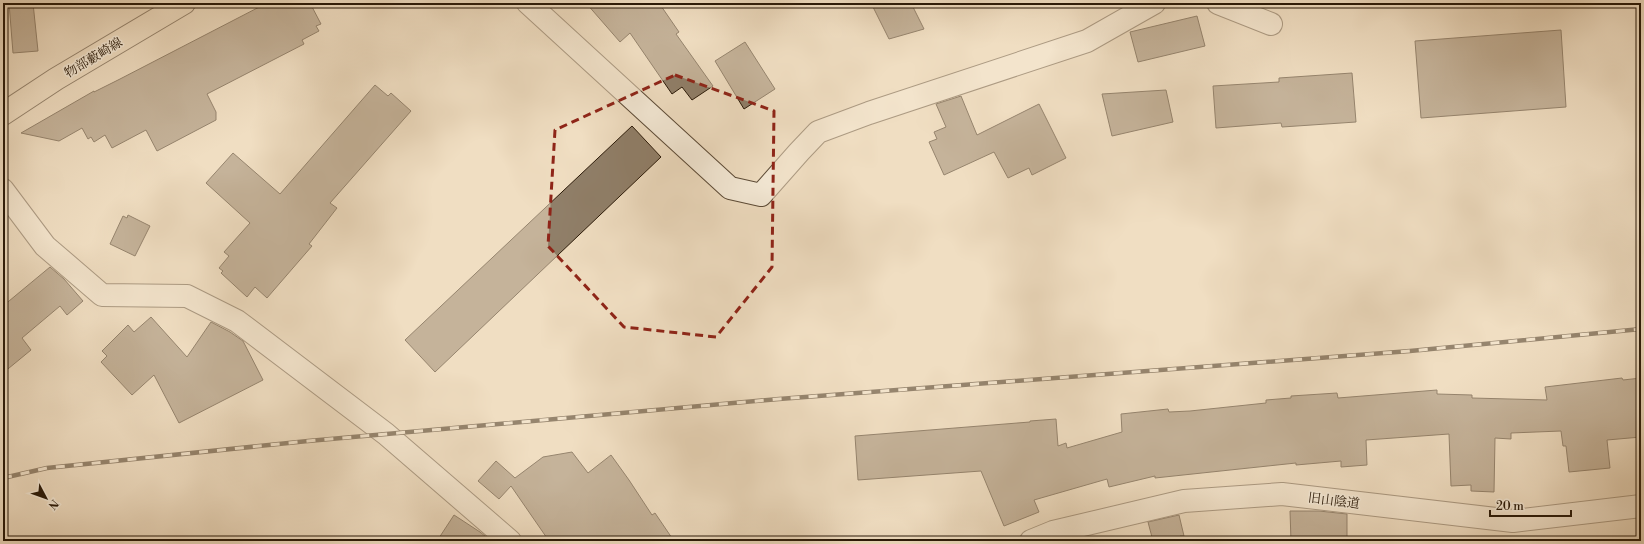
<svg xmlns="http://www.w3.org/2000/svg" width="1644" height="544" font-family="'Libre Bodoni','Noto Serif JP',serif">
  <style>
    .building { fill: #907f69; stroke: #291908 }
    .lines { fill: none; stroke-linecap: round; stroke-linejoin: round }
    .minor-casing { stroke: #5b4a36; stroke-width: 24 }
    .major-casing { stroke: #291908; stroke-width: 24 }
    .minor { stroke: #f5ead7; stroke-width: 22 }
    .major { stroke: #f0dec2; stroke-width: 22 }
    .rail-casing { stroke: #291908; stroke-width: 4.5 }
    .rail { stroke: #f5ead7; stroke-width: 3; stroke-dasharray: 9; stroke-linecap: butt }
    .marked { fill: none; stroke: #8f2418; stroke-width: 3; stroke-dasharray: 8 5; stroke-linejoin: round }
    .labels { text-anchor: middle; stroke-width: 3; stroke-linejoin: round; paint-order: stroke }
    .street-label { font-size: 13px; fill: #291908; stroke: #f5ead7 }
  </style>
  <rect width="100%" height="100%" fill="#f0dec2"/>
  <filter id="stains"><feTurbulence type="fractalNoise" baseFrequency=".005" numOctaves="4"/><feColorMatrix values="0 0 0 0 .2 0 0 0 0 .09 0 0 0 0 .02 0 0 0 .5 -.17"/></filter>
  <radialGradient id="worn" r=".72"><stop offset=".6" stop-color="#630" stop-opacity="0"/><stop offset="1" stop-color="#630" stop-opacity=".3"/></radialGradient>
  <g class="building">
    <polygon points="9,3 33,3 38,51 13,53"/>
    <polygon points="267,3 310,3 321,24 316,26 319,31 302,40 304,44 207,94 216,112 216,120 157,151 146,130 112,148 105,135 94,142 91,137 88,139 82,128 59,141 21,133 94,91 94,92 120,79"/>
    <polygon points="586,3 659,3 679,32 676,34 713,86 692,100 682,87 672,94 630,33 620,42"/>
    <polygon points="871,3 911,3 924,29 889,39"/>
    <polygon points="1197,16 1205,46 1138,62 1130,32"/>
    <polygon points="1561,30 1566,107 1421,118 1415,41"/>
    <polygon points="745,42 775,89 744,109 715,61"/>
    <polygon points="1352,73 1356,122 1282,127 1281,123 1216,128 1213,86 1279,82 1279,78"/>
    <polygon points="375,85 388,96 391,93 411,111 330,203 337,208 309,244 312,246 267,298 255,287 247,297 221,273 223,271 219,268 229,256 224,252 250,223 206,183 233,153 280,194"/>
    <polygon points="1166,90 1173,122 1112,136 1102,94"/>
    <polygon points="961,96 977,135 1039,104 1066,158 1032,175 1029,168 1008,178 994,152 944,175 929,142 937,139 934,132 946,127 936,104"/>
    <polygon points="632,126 661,157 435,372 405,340"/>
    <polygon points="128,215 150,226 135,256 110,244 123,216 127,218"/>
    <polygon points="50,267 64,279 83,301 67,315 60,306 22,338 31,350 3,373 3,306"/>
    <polygon points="151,317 187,357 211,322 230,332 243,341 263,380 179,423 154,375 132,395 101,362 107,356 102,351 128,325 134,332"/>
    <polygon points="1622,378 1623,380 1641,378 1641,437 1607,440 1610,468 1569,472 1566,446 1563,446 1561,431 1511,433 1511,439 1495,438 1494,492 1471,491 1471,485 1451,486 1449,434 1366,440 1367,465 1341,467 1341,461 1296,465 1296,463 1155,478 1155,476 1109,487 1107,479 1034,500 1039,512 1004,526 981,471 858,480 855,436 1030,422 1030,421 1056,419 1058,446 1066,443 1067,448 1122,432 1121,414 1168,409 1169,412 1190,411 1266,403 1266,400 1291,398 1291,396 1337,393 1338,398 1437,390 1437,394 1472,395 1472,398 1547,400 1545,387"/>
    <polygon points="572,452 588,473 611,455 629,480 652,515 655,513 674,541 549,541 511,486 499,499 478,481 496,461 515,478 543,457"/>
    <polygon points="1290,511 1319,511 1347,514 1347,541 1291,541"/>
    <polygon points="454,515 480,532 491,541 437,541"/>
    <polygon points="1179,515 1184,536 1180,536 1181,541 1153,541 1148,522"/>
  </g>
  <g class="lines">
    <defs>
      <g id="minor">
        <polyline points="528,3 730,188 761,195 799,152 818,132 869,113 1087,41 1154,3"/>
        <polyline points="1218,3 1271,24"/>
        <polyline points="3,190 45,246 102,295 187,296 237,321 386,434 510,541"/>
        <polyline points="1031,541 1053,532 1184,501 1282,494 1513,521 1641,506"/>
      </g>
      <polyline id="major" points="3,114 56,79 184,3"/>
    </defs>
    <use href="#minor" class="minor-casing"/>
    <use href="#major" class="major-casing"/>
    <use href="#minor" class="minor"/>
    <use href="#major" class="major"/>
    <defs>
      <polyline id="rail" points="3,478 47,468 308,441 779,399 1410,351 1641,329"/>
    </defs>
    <use href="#rail" class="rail-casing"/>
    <use href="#rail" class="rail"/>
  </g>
  <path d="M0 0H1644V544H0ZM675,75l99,36 -2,156 -56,70 -92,-10 -76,-81 7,-116z" fill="#f0dec2" fill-opacity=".55" fill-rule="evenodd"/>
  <path class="marked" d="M675,75l99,36 -2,156 -56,70 -92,-10 -76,-81 7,-116z"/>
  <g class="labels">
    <g class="street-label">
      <text transform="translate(93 57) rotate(-31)" y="5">物部藪崎線</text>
      <text transform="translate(1334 500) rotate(7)" y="5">旧山陰道</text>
    </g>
  </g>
  <rect width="1644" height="544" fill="none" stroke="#f0dec2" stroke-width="16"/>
  <rect x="4" y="4" width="1636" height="536" fill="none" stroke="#291908" stroke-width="2"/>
  <rect x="8" y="8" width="1628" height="528" fill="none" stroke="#291908"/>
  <g transform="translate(46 498) rotate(131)" stroke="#f5ead7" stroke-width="3" paint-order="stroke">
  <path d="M0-3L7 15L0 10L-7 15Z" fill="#291908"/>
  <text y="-6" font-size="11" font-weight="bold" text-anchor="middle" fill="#291908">N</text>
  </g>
  <path d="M1490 510v6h81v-6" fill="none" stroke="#291908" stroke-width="2"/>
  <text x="1496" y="510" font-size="12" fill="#291908" stroke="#f5ead7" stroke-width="3" paint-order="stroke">20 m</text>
  <rect width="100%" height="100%" filter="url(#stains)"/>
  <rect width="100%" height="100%" fill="url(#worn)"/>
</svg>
